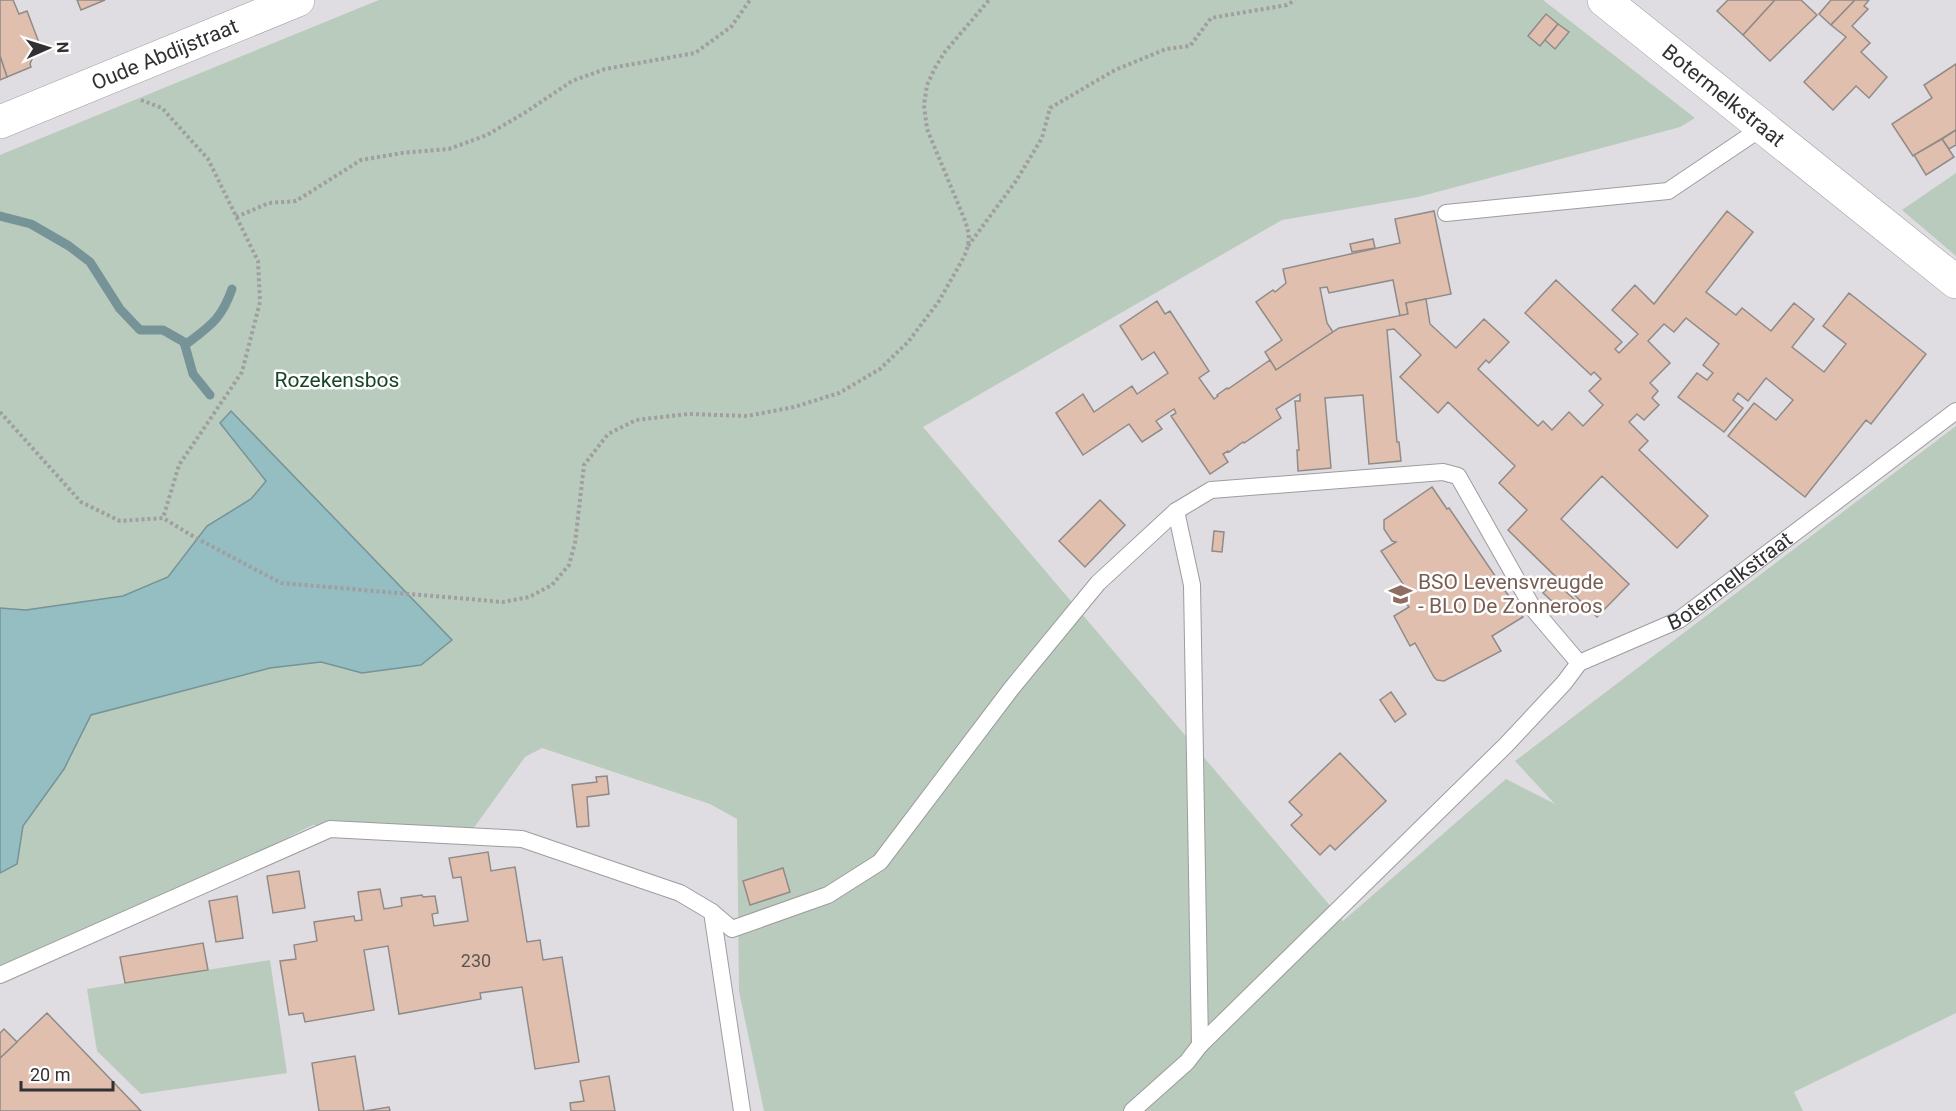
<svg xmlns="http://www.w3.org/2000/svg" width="1956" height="1111" font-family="Roboto,sans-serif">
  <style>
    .green { fill: #b9cbbc }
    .water { fill: #94bec2; stroke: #769397; stroke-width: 1.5 }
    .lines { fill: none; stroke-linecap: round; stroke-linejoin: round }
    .stream { stroke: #769397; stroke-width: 9 }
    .building { fill: #e0bfae; stroke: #908b89; stroke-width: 1.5 }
    .service-casing { stroke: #9d9c9f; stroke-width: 18 }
    .minor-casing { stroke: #9d9c9f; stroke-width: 34 }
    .path { stroke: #a09ea1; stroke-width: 4; stroke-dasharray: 3 3; stroke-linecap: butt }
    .service { stroke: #fff; stroke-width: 16 }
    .minor { stroke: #fff; stroke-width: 33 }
    .labels { text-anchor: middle; stroke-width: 5; stroke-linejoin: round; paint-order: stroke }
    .number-label { font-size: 18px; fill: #5d5451 }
    .street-label { font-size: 21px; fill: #313032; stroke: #fff }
    .park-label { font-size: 21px; fill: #184524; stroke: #fff }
    .education-label { font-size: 21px; fill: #785e54; stroke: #fff; text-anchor: start }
  </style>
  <rect width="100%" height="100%" fill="#dfdde1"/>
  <g class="green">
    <polygon points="379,0 1543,0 1695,118 1680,127 1418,197 1282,220 923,427 1343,921 1506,779 1555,804 1515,761 1956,426 1956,1013 1794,1092 1803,1111 764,1111 739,991 737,819 710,804 542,748 525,757 473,829 313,825 0,979 0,155"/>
    <polygon points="1956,173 1956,256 1902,210"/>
    <polygon points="270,960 287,1073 141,1094 97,1051 87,989"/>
  </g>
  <polygon class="water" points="231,411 452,640 421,665 362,673 321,662 270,668 91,715 64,769 23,826 17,864 0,873 0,608 26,610 123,596 168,577 207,526 251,499 266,481 220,423"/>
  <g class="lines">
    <g class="stream">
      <polyline points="0,216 31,224 69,246 90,262 120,309 140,330 163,330 184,342 193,374 210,395"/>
      <path d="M185,345c25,-19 36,-25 47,-56"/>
    </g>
  </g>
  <g class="building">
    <polygon points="0,0 13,0 19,14 27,11 41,48 30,53 32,59 30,64 31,67 7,77 0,56"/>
    <polygon points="77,0 105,0 81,10"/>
    <polygon points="1728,0 1775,0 1743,35 1717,11"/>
    <polygon points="1775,0 1801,0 1817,15 1770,61 1743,35"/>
    <polygon points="1831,0 1855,0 1831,25 1819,14"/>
    <polygon points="1855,0 1869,0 1864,6 1868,9 1852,26 1870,43 1861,52 1887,77 1869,98 1856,86 1833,110 1804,82 1846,37 1831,25"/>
    <polygon points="1546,14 1558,24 1540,46 1528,36"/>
    <polygon points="1558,24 1569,32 1555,49 1545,40"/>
    <polygon points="0,56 7,77 0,80"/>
    <polygon points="1956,64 1956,130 1913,156 1892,124 1932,98 1924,85"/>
    <polygon points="1956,130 1956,145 1949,149 1942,139"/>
    <polygon points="1942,139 1954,157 1926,175 1914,155"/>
    <polygon points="1434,211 1451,294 1406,303 1408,314 1400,316 1393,280 1329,293 1327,287 1320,288 1327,323 1333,332 1276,370 1265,352 1282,340 1256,302 1273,290 1275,292 1286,283 1283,269 1400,243 1395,219"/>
    <polygon points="1727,211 1753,232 1706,292 1736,315 1742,308 1771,331 1794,303 1814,319 1792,347 1824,372 1846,344 1823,326 1849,293 1926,354 1871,424 1866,420 1805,497 1728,436 1754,403 1776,420 1793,400 1766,378 1748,401 1738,393 1733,400 1743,408 1724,432 1678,397 1697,373 1707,380 1713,373 1703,365 1719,344 1686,318 1674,332 1664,324 1648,341 1670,363 1650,383 1658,391 1652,398 1659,405 1644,420 1637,414 1629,422 1648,441 1639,450 1708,516 1677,548 1602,476 1561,519 1629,584 1597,617 1508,530 1527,510 1499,483 1515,466 1448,402 1438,413 1400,377 1421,355 1394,329 1387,330 1397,442 1399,442 1401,461 1369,464 1363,395 1325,398 1331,468 1298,471 1297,450 1299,450 1295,401 1300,401 1300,394 1276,409 1281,418 1244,443 1243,442 1229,452 1228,451 1223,454 1228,462 1210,474 1171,416 1176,413 1174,409 1156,421 1162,429 1142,442 1129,424 1083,455 1056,413 1083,394 1094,412 1132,386 1137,394 1168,373 1154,352 1142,360 1120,326 1157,301 1165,314 1170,311 1209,371 1199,378 1214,399 1218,396 1217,395 1227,388 1228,389 1270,360 1276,370 1339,328 1408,314 1406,303 1426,299 1430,324 1456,348 1484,319 1509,342 1489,363 1486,360 1478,369 1538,426 1543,421 1552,430 1569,412 1583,426 1603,405 1589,391 1601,379 1594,372 1591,375 1525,313 1556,280 1622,342 1615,349 1619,353 1638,334 1612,310 1635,285 1654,304"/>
    <polygon points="1373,239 1375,248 1352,252 1350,244"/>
    <polygon points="1432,487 1447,509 1449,508 1523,617 1492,636 1501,651 1444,681 1437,680 1434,677 1415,643 1410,646 1394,616 1409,607 1398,592 1405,587 1381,551 1396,542 1392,541 1384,529 1384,520"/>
    <polygon points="1100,500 1125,525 1085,567 1059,541"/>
    <polygon points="1214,531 1224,532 1222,552 1212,551"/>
    <polygon points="1554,581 1575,600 1564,612 1543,593"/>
    <polygon points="1391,692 1406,714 1395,722 1380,700"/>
    <polygon points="1340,753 1386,801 1335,850 1330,845 1320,855 1291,825 1302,815 1289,802"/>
    <polygon points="607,776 609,794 587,797 589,826 577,827 572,785 597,782 596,777"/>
    <polygon points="488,852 491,871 515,867 527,942 540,940 543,960 562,957 579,1062 535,1069 522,987 480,993 481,999 399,1014 388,946 364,950 374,1010 305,1022 303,1013 289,1015 280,961 296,959 294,945 317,941 314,922 354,916 355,921 362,920 358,892 380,889 384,909 402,906 401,898 422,895 423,897 435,896 438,913 432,914 434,926 468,921 461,877 453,878 449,858"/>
    <polygon points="783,868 790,892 750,905 743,881"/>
    <polygon points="299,871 305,908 273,913 267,876"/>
    <polygon points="237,896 243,938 216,942 209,901"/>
    <polygon points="203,943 208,970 125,983 120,957"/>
    <polygon points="47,1013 141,1111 0,1111 0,1058"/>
    <polygon points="4,1029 17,1042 0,1058 0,1033"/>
    <polygon points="355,1056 364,1111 319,1111 312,1063"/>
    <polygon points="609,1076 615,1111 571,1111 570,1103 584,1101 580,1081"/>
    <polygon points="389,1107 390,1111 365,1111"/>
  </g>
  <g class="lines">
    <defs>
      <g id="service">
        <polyline points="1446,213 1668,191 1763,127"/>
        <polyline points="1176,511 1192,585 1200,1045"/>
        <polyline points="712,912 732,929 828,895 880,862 1011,689 1098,583 1176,511 1211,490 1443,472 1458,476 1534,610 1579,663"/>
        <polyline points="0,975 330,829 522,839 680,893 712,912 742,1111"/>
        <path id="s1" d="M1132,1111l55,-49 13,-17 306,-300 58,-62 15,-20 100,-43 277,-209"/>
      </g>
      <g id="minor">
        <path id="s2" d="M1604,0l352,282"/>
        <path id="s3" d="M0,122l298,-122"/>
      </g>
    </defs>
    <use href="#service" class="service-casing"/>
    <use href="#minor" class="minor-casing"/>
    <g class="path">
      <polyline points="141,100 162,108 208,159 258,261 260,302 242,372 179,465 163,518"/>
      <polyline points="236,217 269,203 296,201 361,160 402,153 449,149 487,135 526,112 572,81 605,69 695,53 731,27 750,0"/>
      <polyline points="968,246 1016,181 1042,138 1050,108 1115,70 1166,49 1190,46 1211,18 1287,5 1295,0"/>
      <polyline points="0,412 81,502 120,521 163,518 196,538 281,583 503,602 529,597 552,585 569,565 575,543 584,465 608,434 636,420 688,414 747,416 794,407 839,393 880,369 908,342 939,301 964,257 968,246 969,235 966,223 927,129 924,105 927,85 935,68 944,53 989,0"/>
    </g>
    <use href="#service" class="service"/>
    <use href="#minor" class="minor"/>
  </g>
  <defs>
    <symbol id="school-bare" viewBox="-9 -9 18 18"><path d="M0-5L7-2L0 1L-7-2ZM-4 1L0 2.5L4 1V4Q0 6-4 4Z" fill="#8d6e63" stroke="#fff" stroke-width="2.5" paint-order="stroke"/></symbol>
  </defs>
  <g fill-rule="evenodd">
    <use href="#school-bare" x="1384" y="578" width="33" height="33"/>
  </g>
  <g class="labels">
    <g class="number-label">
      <text x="476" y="967">230</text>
    </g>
    <g class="street-label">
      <text dy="7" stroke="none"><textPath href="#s3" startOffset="178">Oude Abdijstraat</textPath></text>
      <text dy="7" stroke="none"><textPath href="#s2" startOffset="153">Botermelkstraat</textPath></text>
      <text dy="7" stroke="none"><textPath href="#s1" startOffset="806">Botermelkstraat</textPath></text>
    </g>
    <g class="park-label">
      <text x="337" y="387">Rozekensbos</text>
    </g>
    <g class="education-label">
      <text x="1418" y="589">BSO Levensvreugde<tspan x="1418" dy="24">- BLO De Zonneroos</tspan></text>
    </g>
  </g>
  <g transform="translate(48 48) rotate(87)" stroke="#ffffff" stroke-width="4.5" paint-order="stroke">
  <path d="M0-4.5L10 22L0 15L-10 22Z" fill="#313032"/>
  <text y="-9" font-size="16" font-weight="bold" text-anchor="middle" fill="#313032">N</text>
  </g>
  <path d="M21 1081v9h92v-9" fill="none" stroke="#313032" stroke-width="3"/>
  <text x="30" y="1081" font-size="18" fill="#313032" stroke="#ffffff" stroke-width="4.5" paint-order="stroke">20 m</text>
</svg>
